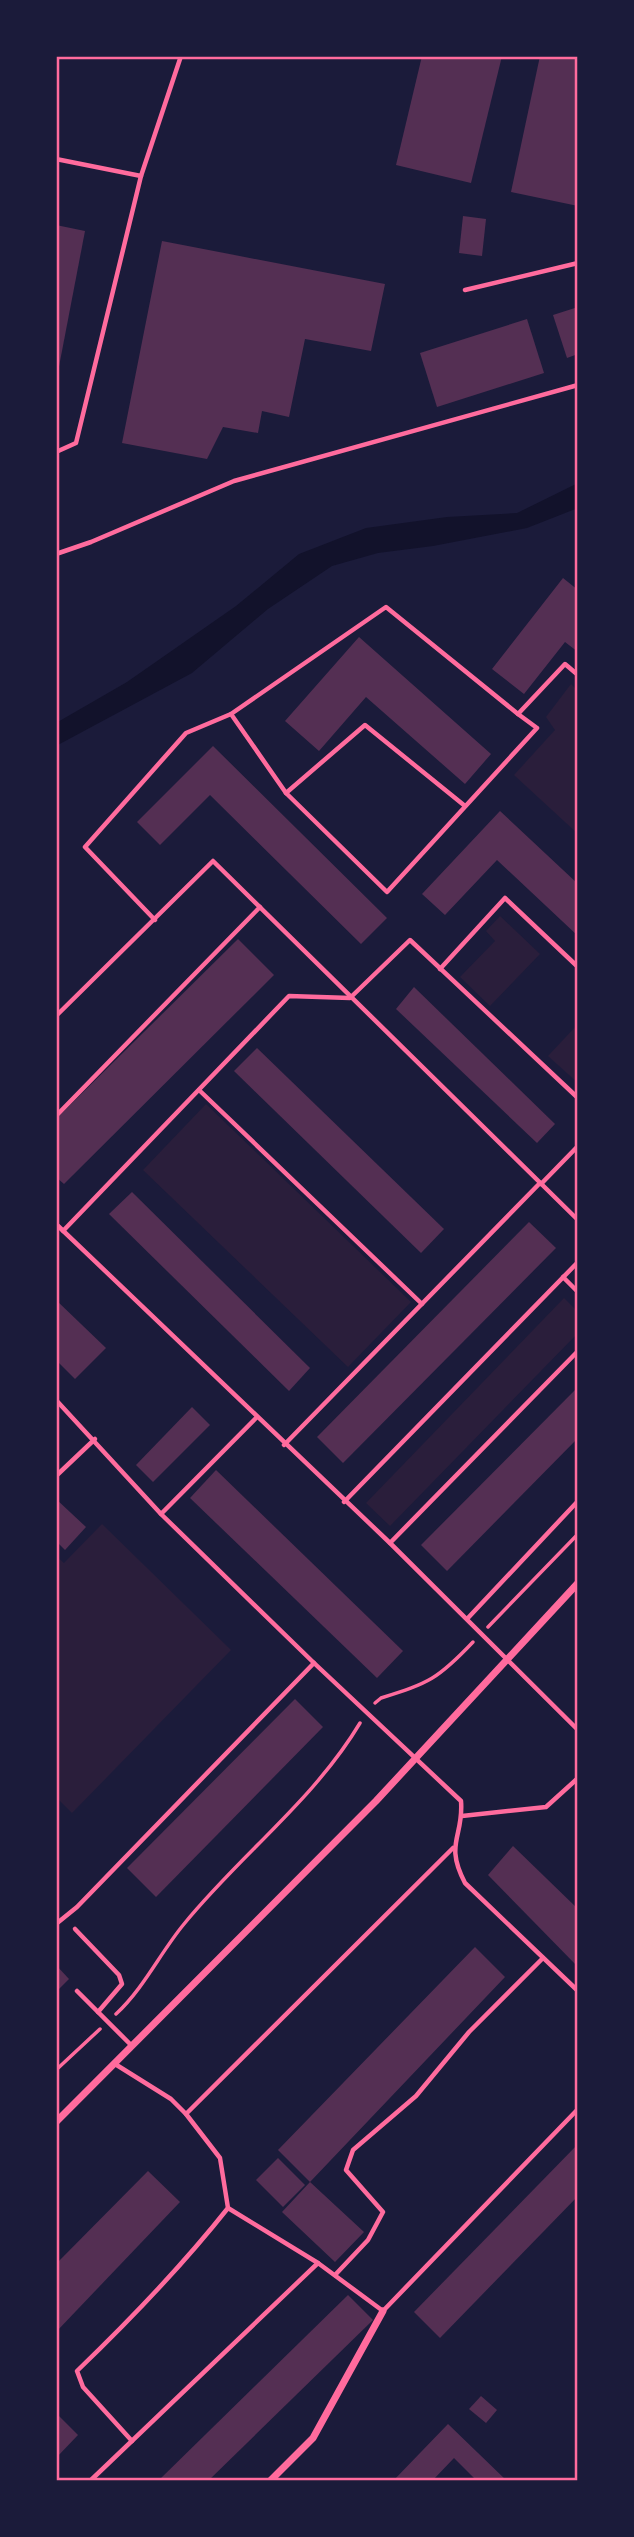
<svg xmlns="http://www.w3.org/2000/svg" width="634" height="2537" font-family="'PT Serif',serif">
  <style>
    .green { fill: #2a1e3b }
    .water { fill: #12122b }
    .building { fill: #542f53 }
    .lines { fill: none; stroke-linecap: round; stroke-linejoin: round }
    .path { stroke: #ff6b9d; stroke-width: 3.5 }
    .service { stroke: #ff6b9d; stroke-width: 4.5 }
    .minor { stroke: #ff6b9d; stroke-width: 7 }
    .neatline { fill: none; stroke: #ff6b9d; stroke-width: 2.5 }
  </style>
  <rect width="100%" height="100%" fill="#1b1b3a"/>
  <g class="green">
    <polygon points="571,684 578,691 575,710 578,713 578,834 514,775 555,730 546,717"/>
    <polygon points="500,916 540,954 490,1006 460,977 495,941 486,931"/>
    <polygon points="578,1024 578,1083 548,1056"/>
    <polygon points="206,1104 411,1302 348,1367 143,1170"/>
    <polygon points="564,1298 578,1312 578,1333 390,1526 366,1503"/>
    <polygon points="102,1524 231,1650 72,1813 56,1797 56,1556 64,1563"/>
  </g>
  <polygon class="water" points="578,483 578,508 527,528 433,546 378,553 332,566 268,609 192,673 56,746 56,723 127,682 236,606 299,554 366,528 447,517 517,513"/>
  <g class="building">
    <polygon points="422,56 502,56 471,183 396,165"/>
    <polygon points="540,56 578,56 578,206 511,192"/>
    <polygon points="463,216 486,219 482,256 459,253"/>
    <polygon points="56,225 85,231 57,377 56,377"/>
    <polygon points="162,241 385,284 371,351 305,339 289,417 262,411 258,433 223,427 207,459 122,443"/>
    <polygon points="578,307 578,354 567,358 553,315"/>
    <polygon points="527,319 544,373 437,407 420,353"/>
    <polygon points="563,578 578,590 578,652 565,642 524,694 492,669"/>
    <polygon points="359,637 491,754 465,784 366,697 319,751 285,721"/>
    <polygon points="213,746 387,918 361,944 210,795 160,845 137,822"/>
    <polygon points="500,811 578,884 578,936 497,860 445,915 422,894"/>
    <polygon points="238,939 274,975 64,1184 56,1177 56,1119"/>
    <polygon points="414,987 555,1124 537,1143 396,1009"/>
    <polygon points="257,1048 444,1229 421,1253 234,1071"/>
    <polygon points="132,1192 310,1368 289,1391 109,1214"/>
    <polygon points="529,1222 556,1248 343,1463 317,1437"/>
    <polygon points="56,1300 106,1348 75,1379 56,1360"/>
    <polygon points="578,1387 578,1438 447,1571 421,1545"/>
    <polygon points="192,1407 210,1425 153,1482 136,1465"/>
    <polygon points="216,1470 403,1651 377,1678 190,1498"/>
    <polygon points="56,1499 86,1527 65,1550 56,1541"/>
    <polygon points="295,1699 323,1727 156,1897 127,1868"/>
    <polygon points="513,1846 578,1909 578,1967 488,1875"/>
    <polygon points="475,1947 505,1977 310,2182 364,2232 335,2262 282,2212 310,2182 278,2150"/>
    <polygon points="56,1965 69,1979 56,1992"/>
    <polygon points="578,2144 578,2196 440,2338 414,2312"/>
    <polygon points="278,2158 305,2185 283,2207 256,2180"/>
    <polygon points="148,2171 180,2202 56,2332 56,2264"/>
    <polygon points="348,2295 373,2320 208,2481 158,2481"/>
    <polygon points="481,2396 497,2410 486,2423 469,2409"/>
    <polygon points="56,2413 78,2435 56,2458"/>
    <polygon points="448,2424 507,2481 477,2481 454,2458 432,2481 393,2481"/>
  </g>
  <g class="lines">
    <g class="path">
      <polyline points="488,1627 578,1534"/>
      <path d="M375,1703l6,-5c48,-15 57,-19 92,-56"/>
      <path d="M116,2014c28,-26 44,-61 68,-90 56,-69 130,-124 176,-201"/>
      <polyline points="56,2070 100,2029"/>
    </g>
    <g class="service">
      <polyline points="56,159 141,176 181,56"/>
      <polyline points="465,290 578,263"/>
      <polyline points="56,452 76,443 141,176"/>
      <polyline points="56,554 91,542 234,481 578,385"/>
      <polyline points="231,714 386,607 518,714"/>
      <polyline points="286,793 365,725 465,806"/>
      <polyline points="155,920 85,847 186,733 231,714 286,793 387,892 537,728 518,714 565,664 578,675"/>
      <polyline points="440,969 505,898 578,967"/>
      <polyline points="56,1016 213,861 578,1220"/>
      <polyline points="199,1090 422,1304"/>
      <polyline points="56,1116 260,907"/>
      <polyline points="541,1184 578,1146"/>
      <polyline points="56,1224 390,1543 578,1730"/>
      <polyline points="63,1231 289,996 350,998 410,940 578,1098"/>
      <polyline points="563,1277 578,1292"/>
      <path d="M56,1400l105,114 153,149 147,138c3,36 -17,42 4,82l113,108"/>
      <polyline points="284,1445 540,1183"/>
      <polyline points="56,1476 95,1439"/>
      <polyline points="344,1502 578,1262"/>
      <polyline points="161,1514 256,1418"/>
      <polyline points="390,1543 578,1351"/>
      <polyline points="467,1619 578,1501"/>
      <polyline points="462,1816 546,1807 578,1778"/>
      <polyline points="56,1924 77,1907 314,1663"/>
      <polyline points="75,1929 119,1975 122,1984 98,2012"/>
      <polyline points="77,1991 132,2046"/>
      <path d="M115,2064l56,35 15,15 34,44 8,50c-46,58 -97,111 -151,163l6,16 49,54"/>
      <polyline points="186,2114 453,1848"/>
      <polyline points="228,2208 318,2263"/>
      <polyline points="335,2275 368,2240 383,2212 346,2170 353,2150 416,2096 469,2032 543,1958"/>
      <polyline points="90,2481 318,2263 383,2311 578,2109"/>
    </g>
    <g class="minor">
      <polyline points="56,2122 376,1801 578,1583"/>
      <polyline points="270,2481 313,2438 383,2311"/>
    </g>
  </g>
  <rect width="634" height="2537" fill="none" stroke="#1b1b3a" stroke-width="116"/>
  <rect x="58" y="58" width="518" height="2421" class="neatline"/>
</svg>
